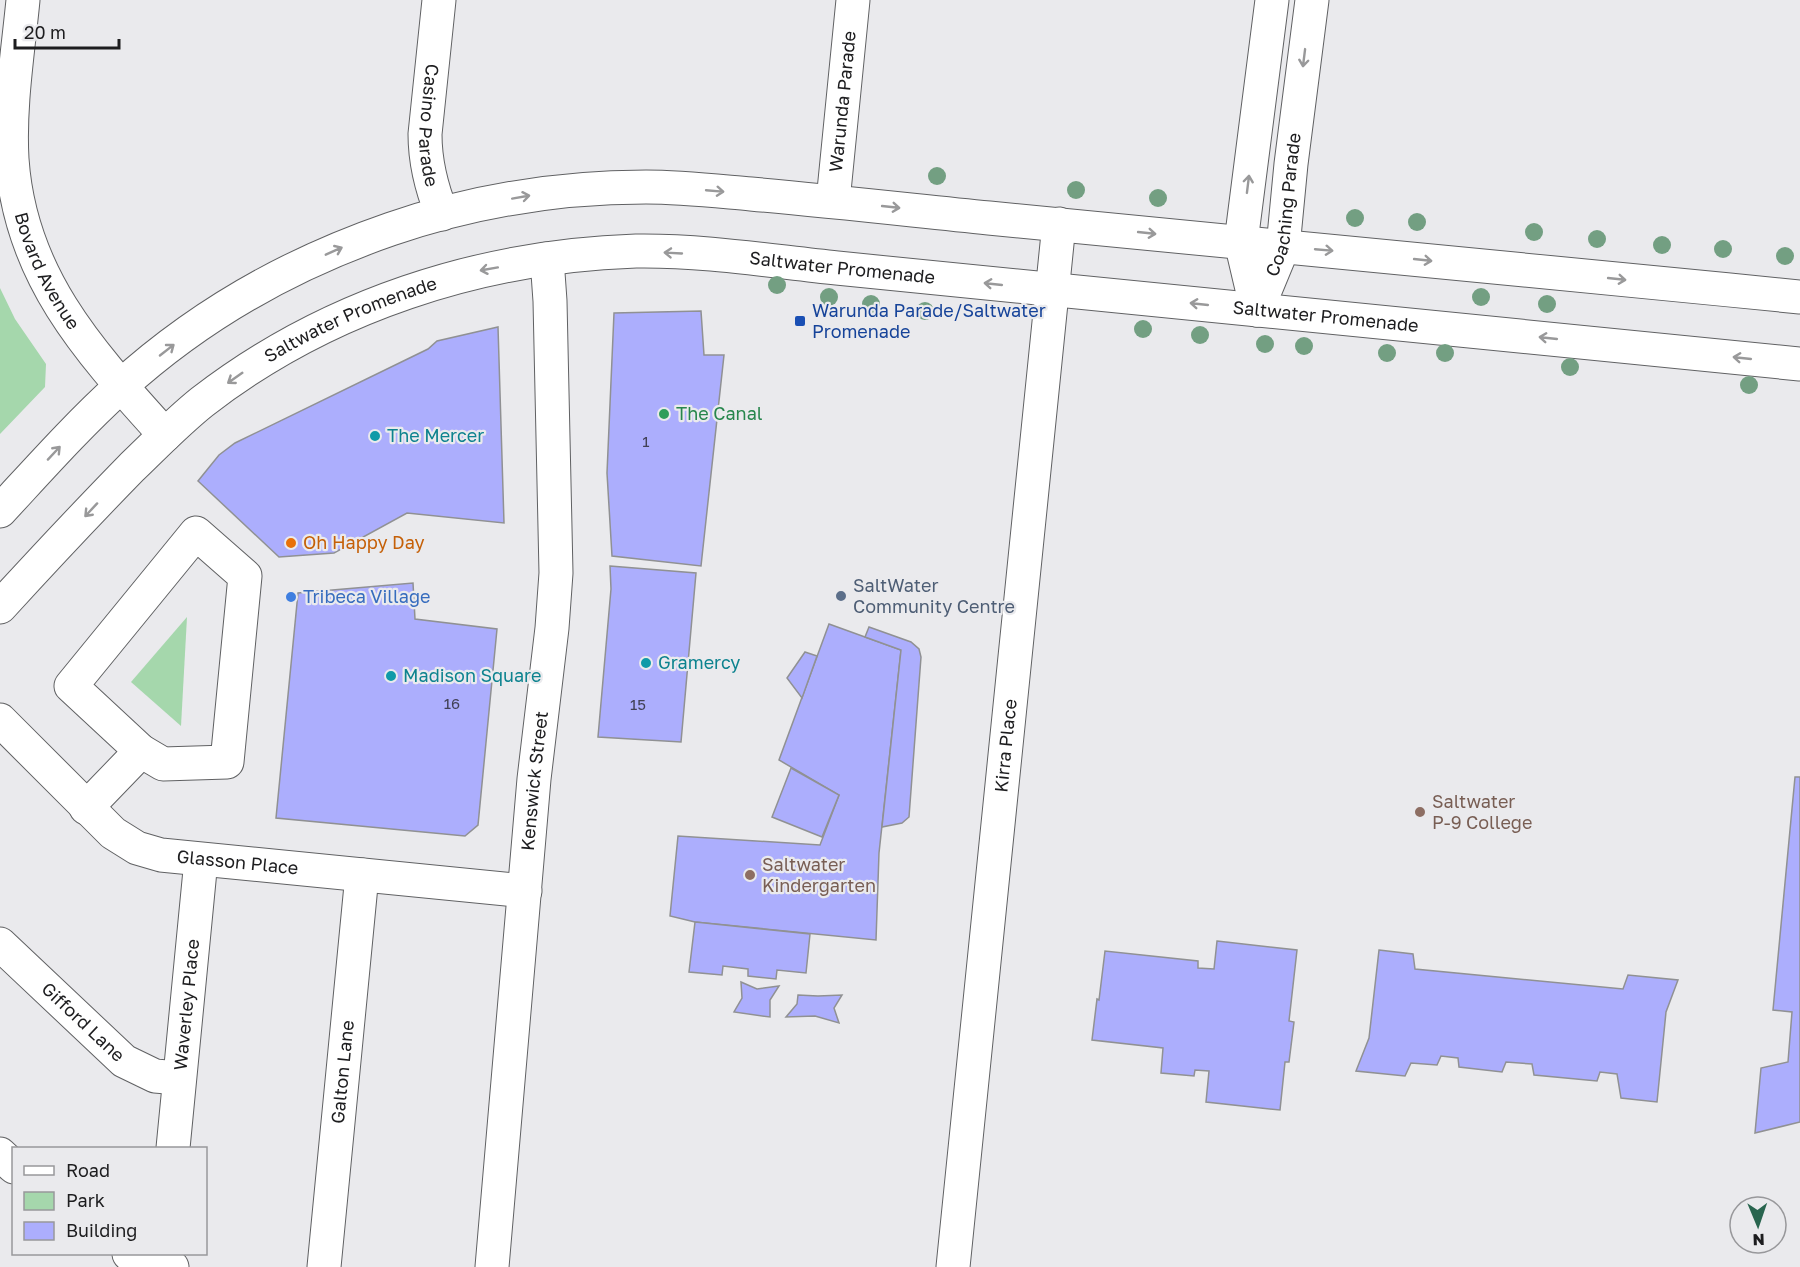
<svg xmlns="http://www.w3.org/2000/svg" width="1800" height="1267" font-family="'Golos Text',sans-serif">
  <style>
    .green { fill: #a5d7ac }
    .building { fill: #acaefd; stroke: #909193; stroke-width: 1.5 }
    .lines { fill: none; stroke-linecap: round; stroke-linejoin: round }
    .minor-casing { stroke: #606163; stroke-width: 35 }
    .minor { stroke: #fff; stroke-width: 33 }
    .tree { fill: #739f82 }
    .oneway { stroke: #99999a }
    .transit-dot { fill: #1a4fb4; stroke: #eaeaed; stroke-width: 2 }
    .leisure-dot { fill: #2e9e5b; stroke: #eaeaed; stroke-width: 2 }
    .culture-dot { fill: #0f9aa8; stroke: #eaeaed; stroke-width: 2 }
    .food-dot { fill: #e8710a; stroke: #eaeaed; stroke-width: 2 }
    .service-dot { fill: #5c6f8a; stroke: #eaeaed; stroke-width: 2 }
    .shop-dot { fill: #3f7fe0; stroke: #eaeaed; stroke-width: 2 }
    .education-dot { fill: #8d6e63; stroke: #eaeaed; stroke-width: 2 }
    .labels { text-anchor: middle; stroke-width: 4.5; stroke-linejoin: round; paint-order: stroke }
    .number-label { font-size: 15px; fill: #414156 }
    .street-label { font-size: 18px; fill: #1d1d1f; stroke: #eaeaed }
    .transit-label { font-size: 18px; fill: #164399; stroke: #eaeaed; text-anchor: start }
    .leisure-label { font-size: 18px; fill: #27864d; stroke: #eaeaed; text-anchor: start }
    .culture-label { font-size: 18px; fill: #0d838f; stroke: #eaeaed; text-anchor: start }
    .food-label { font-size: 18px; fill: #c56008; stroke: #eaeaed; text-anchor: start }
    .service-label { font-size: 18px; fill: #4e5e75; stroke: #eaeaed; text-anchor: start }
    .shop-label { font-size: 18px; fill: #366cbe; stroke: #eaeaed; text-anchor: start }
    .education-label { font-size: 18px; fill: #785e54; stroke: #eaeaed; text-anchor: start }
  </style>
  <rect width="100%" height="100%" fill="#eaeaed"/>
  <g class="green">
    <polygon points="0,288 15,319 46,364 45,387 0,434"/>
    <polygon points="187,617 181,726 131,682"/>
  </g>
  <g class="building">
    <polygon points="701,311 704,355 724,355 701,566 612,556 607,473 614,313"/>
    <polygon points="498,327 504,523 407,513 334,553 279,557 198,481 219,455 235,443 428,349 437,341"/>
    <polygon points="610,566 696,573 681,742 598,737 611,589"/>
    <polygon points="413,583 415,619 497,629 478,825 465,836 276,818 298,593"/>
    <polygon points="829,624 901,650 879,853 876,940 695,922 670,916 678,836 820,845 839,795 779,760"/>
    <polygon points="869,627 911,642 919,649 921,657 909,817 902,823 882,827 901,650 865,637"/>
    <polygon points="805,652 817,656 802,698 787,678"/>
    <polygon points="791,768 839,795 822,837 772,817"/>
    <polygon points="1795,777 1800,777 1800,1122 1755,1133 1761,1068 1788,1062 1792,1012 1773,1010"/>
    <polygon points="695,922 810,934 806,973 777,970 776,979 748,976 748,969 723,966 722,975 689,972"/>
    <polygon points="1217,941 1297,950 1289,1021 1294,1022 1289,1062 1285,1062 1280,1110 1206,1102 1209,1071 1195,1070 1194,1076 1161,1073 1163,1048 1092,1040 1097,999 1099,1000 1105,951 1198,961 1198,968 1214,969"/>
    <polygon points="1379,950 1413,954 1415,969 1623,989 1628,975 1678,980 1666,1012 1657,1102 1621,1098 1617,1074 1600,1072 1597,1081 1534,1075 1532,1064 1506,1062 1502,1072 1459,1067 1458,1058 1441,1056 1437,1065 1411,1063 1405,1076 1356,1071 1369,1038"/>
    <polygon points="741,982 757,989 779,986 770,1000 770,1017 734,1012 742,998"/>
    <polygon points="798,995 818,996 842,995 834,1008 839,1023 815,1016 786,1017 797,1004"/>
  </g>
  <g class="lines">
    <defs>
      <g id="minor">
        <path id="s1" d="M23,0c-5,52 -14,106 -11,159 8,118 78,193 153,276"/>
        <path id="s2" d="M439,0l-14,134c0,29 6,53 17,80"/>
        <path id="s3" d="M833,201l20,-201"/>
        <path id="s4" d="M1257,310l26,-63 8,-83 21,-164"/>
        <polyline points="1257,310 1241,242 1272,0"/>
        <path d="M0,511c39,-42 78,-86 120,-124 78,-71 172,-124 271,-158 82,-28 169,-42 255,-42 35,0 70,4 105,7 79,7 159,16 238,24 271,26 541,52 811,79"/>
        <polygon points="196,533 245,576 227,762 163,764 141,751 71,686"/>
        <path id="s5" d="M0,607c43,-47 87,-94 132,-140 23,-22 45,-45 70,-65 124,-96 278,-146 434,-151 67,-1 134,10 201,17l963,96"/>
        <path id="s6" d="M0,720l113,113 24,15 24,7 364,36"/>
        <polyline points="86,808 141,751"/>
        <path id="s7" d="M0,944l124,117 31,15 24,2"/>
        <path id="s8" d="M173,1148l28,-288"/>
        <polyline points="0,1154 14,1167"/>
        <polyline points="129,1254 172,1267"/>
        <path id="s9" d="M324,1267l38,-392"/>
        <path id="s10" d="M492,1267l42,-488 18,-151 4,-55 -6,-272 -3,-42"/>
        <path id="s11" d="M953,1267l106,-1043"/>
      </g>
    </defs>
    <use href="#minor" class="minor-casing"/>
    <use href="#minor" class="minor"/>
  </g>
  <g class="tree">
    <circle cx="937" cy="176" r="9"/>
    <circle cx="1076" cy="190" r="9"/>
    <circle cx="1158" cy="198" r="9"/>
    <circle cx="1355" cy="218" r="9"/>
    <circle cx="1417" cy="222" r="9"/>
    <circle cx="1534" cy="232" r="9"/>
    <circle cx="1597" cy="239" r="9"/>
    <circle cx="1662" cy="245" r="9"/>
    <circle cx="1723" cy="249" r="9"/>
    <circle cx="1785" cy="256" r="9"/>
    <circle cx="777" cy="285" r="9"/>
    <circle cx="829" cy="297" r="9"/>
    <circle cx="1481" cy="297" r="9"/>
    <circle cx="871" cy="304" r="9"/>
    <circle cx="1547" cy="304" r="9"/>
    <circle cx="925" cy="311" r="9"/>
    <circle cx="1143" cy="329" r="9"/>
    <circle cx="1200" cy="335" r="9"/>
    <circle cx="1265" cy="344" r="9"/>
    <circle cx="1304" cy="346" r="9"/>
    <circle cx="1387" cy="353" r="9"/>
    <circle cx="1445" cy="353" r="9"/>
    <circle cx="1570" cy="367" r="9"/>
    <circle cx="1749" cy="385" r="9"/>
  </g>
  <defs><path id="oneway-shaft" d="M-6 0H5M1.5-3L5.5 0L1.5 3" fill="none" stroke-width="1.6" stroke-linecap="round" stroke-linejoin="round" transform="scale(1.5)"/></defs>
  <g class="oneway">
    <use href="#oneway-shaft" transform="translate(1304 58) rotate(97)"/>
    <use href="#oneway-shaft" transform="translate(1248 184) rotate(-83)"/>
    <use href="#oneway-shaft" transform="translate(715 191) rotate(5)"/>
    <use href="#oneway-shaft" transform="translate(521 197) rotate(-10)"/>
    <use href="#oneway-shaft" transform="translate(891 207) rotate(6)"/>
    <use href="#oneway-shaft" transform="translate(1147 233) rotate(6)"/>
    <use href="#oneway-shaft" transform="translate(1324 250) rotate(5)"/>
    <use href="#oneway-shaft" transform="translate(334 251) rotate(-24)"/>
    <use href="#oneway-shaft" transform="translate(673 253) rotate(-177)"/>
    <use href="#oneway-shaft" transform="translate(1423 260) rotate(6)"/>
    <use href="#oneway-shaft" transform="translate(489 269) rotate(170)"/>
    <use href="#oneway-shaft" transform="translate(1617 279) rotate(6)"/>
    <use href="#oneway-shaft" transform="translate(993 284) rotate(-174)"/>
    <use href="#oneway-shaft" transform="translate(1199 304) rotate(-174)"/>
    <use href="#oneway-shaft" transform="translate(1548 338) rotate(-174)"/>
    <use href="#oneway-shaft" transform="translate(167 350) rotate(-38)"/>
    <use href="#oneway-shaft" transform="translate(1742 358) rotate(-174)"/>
    <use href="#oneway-shaft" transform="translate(235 378) rotate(145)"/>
    <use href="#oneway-shaft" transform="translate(54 453) rotate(-47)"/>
    <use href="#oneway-shaft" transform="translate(91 510) rotate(133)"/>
  </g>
  <rect class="transit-dot" x="794" y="315" width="12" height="12" rx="3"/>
  <circle class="leisure-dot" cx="664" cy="414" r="6"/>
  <g class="culture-dot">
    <circle cx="375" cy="436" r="6"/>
    <circle cx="646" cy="663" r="6"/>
    <circle cx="391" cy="676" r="6"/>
  </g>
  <circle class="food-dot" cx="291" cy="543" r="6"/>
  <circle class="service-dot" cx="841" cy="596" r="6"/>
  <circle class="shop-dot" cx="291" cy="597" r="6"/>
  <g class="education-dot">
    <circle cx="1420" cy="812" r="6"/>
    <circle cx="750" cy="875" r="6"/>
  </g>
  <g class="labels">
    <g class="number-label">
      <text x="646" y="447">1</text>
      <text x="452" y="709">16</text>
      <text x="638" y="710">15</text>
    </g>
    <g class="street-label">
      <text dy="6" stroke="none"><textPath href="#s3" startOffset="100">Warunda Parade</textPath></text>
      <text dy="6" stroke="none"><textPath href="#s2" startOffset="126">Casino Parade</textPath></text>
      <text dy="6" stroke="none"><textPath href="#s4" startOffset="110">Coaching Parade</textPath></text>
      <text dy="6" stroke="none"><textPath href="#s5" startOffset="962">Saltwater Promenade</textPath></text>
      <text dy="6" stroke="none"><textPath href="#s1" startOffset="278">Bovard Avenue</textPath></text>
      <text dy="6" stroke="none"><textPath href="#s5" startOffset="1448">Saltwater Promenade</textPath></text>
      <text dy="6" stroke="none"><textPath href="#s5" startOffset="459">Saltwater Promenade</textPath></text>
      <text dy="6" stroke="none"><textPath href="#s11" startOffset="524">Kirra Place</textPath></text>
      <text dy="6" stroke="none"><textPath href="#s10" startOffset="488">Kenswick Street</textPath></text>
      <text dy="6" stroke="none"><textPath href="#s6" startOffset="290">Glasson Place</textPath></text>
      <text dy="6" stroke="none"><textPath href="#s8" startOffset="144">Waverley Place</textPath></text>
      <text dy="6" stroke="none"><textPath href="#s7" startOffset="114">Gifford Lane</textPath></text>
      <text dy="6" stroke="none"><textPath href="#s9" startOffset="196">Galton Lane</textPath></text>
    </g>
    <g class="transit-label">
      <text x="812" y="317">Warunda Parade/Saltwater<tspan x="812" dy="21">Promenade</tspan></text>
    </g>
    <g class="leisure-label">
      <text x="676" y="420">The Canal</text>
    </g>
    <g class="culture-label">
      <text x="387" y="442">The Mercer</text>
      <text x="658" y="669">Gramercy</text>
      <text x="403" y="682">Madison Square</text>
    </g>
    <g class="food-label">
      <text x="303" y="549">Oh Happy Day</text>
    </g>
    <g class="service-label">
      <text x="853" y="592">SaltWater<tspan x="853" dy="21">Community Centre</tspan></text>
    </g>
    <g class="shop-label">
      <text x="303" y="603">Tribeca Village</text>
    </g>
    <g class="education-label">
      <text x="1432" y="808">Saltwater<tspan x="1432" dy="21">P-9 College</tspan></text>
      <text x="762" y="871">Saltwater<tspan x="762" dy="21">Kindergarten</tspan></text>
    </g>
  </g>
  <rect x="12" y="1147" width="195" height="108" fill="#eaeaed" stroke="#98989b" stroke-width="1.5"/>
  <rect x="24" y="1166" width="30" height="9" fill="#ffffff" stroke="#98989b" stroke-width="1.5"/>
  <text x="66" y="1177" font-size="18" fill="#1d1d1f">Road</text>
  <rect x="24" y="1192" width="30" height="18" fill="#a5d7ac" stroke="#98989b" stroke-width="1.5"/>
  <text x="66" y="1207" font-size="18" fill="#1d1d1f">Park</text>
  <rect x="24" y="1222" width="30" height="18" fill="#acaefd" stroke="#98989b" stroke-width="1.5"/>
  <text x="66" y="1237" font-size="18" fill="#1d1d1f">Building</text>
  <g transform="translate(1758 1225) rotate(178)"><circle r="28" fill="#eaeaed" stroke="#98989b" stroke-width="1.5"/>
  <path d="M0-4.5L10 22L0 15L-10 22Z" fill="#29654f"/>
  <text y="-9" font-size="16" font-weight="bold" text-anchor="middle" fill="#1d1d1f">N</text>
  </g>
  <path d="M15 39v9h104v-9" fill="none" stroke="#1d1d1f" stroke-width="3"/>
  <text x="24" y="39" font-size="18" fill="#1d1d1f" stroke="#eaeaed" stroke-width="4.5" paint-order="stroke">20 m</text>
</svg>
